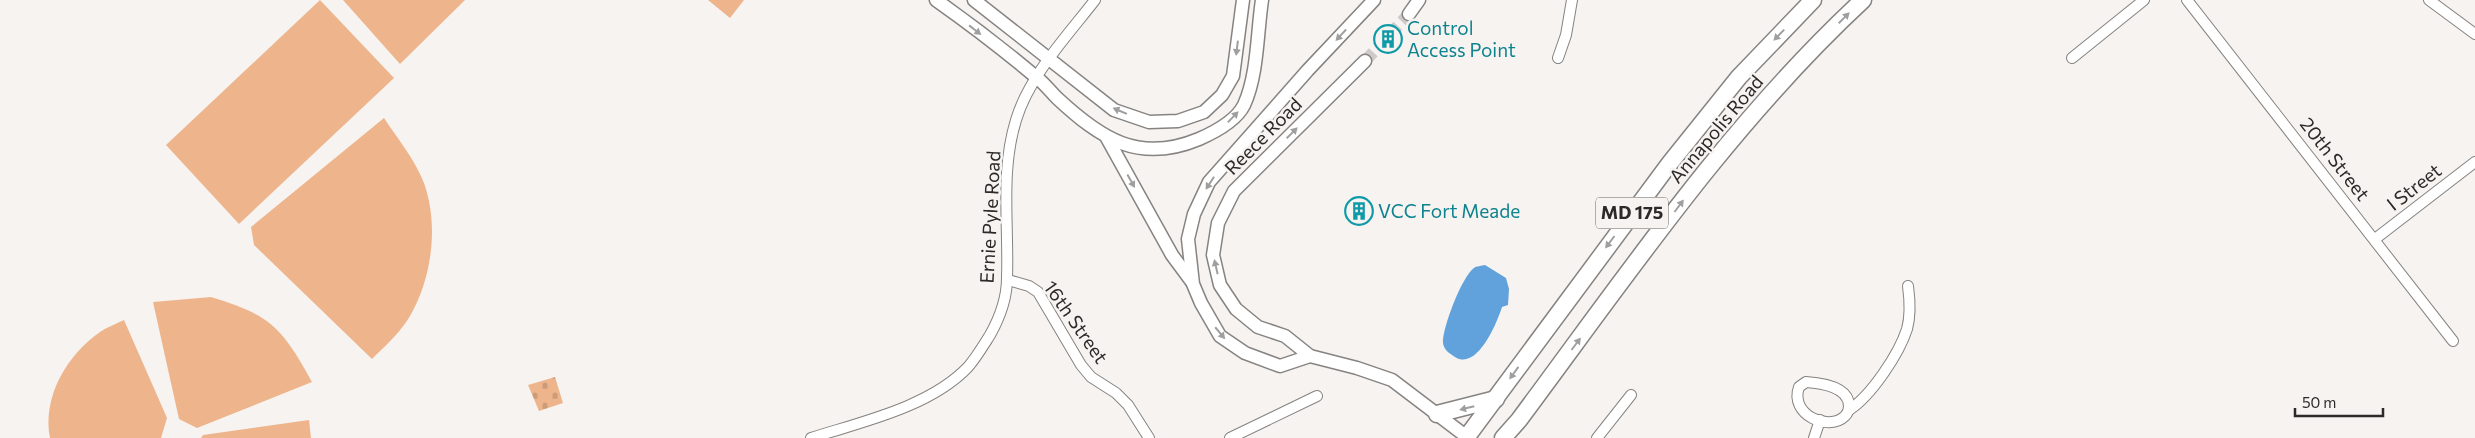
<svg xmlns="http://www.w3.org/2000/svg" width="2475" height="438" font-family="Commissioner,sans-serif">
  <style>
    .grass { fill: #eeb58c }
    .cemetery { fill: url(#cemetery-stones) }
    .water { fill: #62a2dc }
    .lines { fill: none; stroke-linecap: round; stroke-linejoin: round }
    .tertiary-tunnel { stroke: #cdcbc9; stroke-width: 12; stroke-dasharray: 12 6; stroke-linecap: butt }
    .minor-casing { stroke: #868381; stroke-width: 12 }
    .tertiary-casing { stroke: #868381; stroke-width: 15 }
    .primary-casing { stroke: #868381; stroke-width: 19 }
    .minor { stroke: #fff; stroke-width: 10 }
    .tertiary { stroke: #fff; stroke-width: 12 }
    .primary { stroke: #fff; stroke-width: 16 }
    .oneway { fill: #a09f9f }
    .labels { text-anchor: middle; stroke-width: 5; stroke-linejoin: round; paint-order: stroke }
    .shield { fill: #f6f3f1; stroke: #686665; stroke-width: 1 }
    .shield-label { font-size: 18px; font-weight: bold; fill: #2b2a29 }
    .culture-label { font-size: 19px; fill: #0d838f; stroke: #f6f3f1; text-anchor: start }
    .street-label { font-size: 19px; fill: #2b2a29; stroke: #f6f3f1 }
  </style>
  <defs>
    <pattern id="cemetery-stones" width="16" height="16" patternUnits="userSpaceOnUse" patternTransform="scale(1.25)"><rect width="16" height="16" fill="#eeb58c"/><path d="M2 7V4a2 2 0 0 1 4 0v3zM10 15v-3a2 2 0 0 1 4 0v3z" fill="#cc9c79"/></pattern>
  </defs>
  <rect width="100%" height="100%" fill="#f6f3f1"/>
  <g class="grass">
    <polygon points="320,0 394,78 239,224 166,145"/>
    <polygon points="343,0 465,0 400,64"/>
    <polygon points="708,0 744,0 730,18"/>
    <path d="M384,118c14,21 31,42 40,65 15,42 8,95 -14,133 -10,17 -25,30 -38,43l-118,-114 -3,-18z"/>
    <path d="M211,297c60,18 71,31 101,85l-115,46 -18,-9 -26,-117z"/>
    <path d="M124,320l43,98 -6,20h-111c-8,-41 17,-83 50,-106 7,-5 16,-8 24,-12z"/>
    <polygon points="309,420 311,438 201,438 203,435"/>
  </g>
  <polygon class="cemetery" points="555,377 563,403 539,411 528,385"/>
  <path class="water" d="M1485,265l21,13 3,11 -1,16 -6,2c-5,16 -25,64 -47,50 -6,-4 -11,-7 -12,-14 -1,-14 19,-67 31,-75 2,-2 8,-2 11,-3z"/>
  <g class="lines">
    <polyline class="tertiary-tunnel" points="1365,61 1409,14"/>
    <defs>
      <g id="minor">
        <polyline points="2187,0 2453,341"/>
        <polyline points="2429,0 2475,34"/>
        <polyline points="1558,58 1566,35 1572,0"/>
        <polyline points="2072,58 2144,0"/>
        <polyline points="2375,239 2475,162"/>
        <polyline points="1008,280 1029,286 1038,292 1081,365 1091,377 1116,393 1128,405 1149,438"/>
        <path d="M1806,382c15,1 43,5 43,24 0,4 -1,7 -4,10 -16,16 -56,-1 -46,-29z"/>
        <path d="M1849,410c22,-14 50,-56 58,-81 4,-14 3,-28 1,-43"/>
        <path d="M811,438c50,-16 119,-31 157,-71 8,-9 15,-21 22,-32 9,-16 17,-37 17,-57 2,-53 -7,-106 9,-158 13,-44 52,-85 79,-120"/>
        <polyline points="1230,438 1317,396"/>
        <polyline points="1597,438 1631,395"/>
        <polyline points="1814,438 1820,420"/>
      </g>
      <g id="tertiary">
        <path d="M936,0c34,24 68,50 100,77 8,6 14,14 21,21 44,41 82,66 142,41 16,-7 37,-18 45,-34 14,-31 13,-72 18,-105"/>
        <polyline points="974,0 1114,110 1149,122 1178,121 1204,112 1222,95 1233,76 1243,0"/>
        <polyline points="1409,14 1419,0"/>
        <polyline points="1365,61 1234,191 1218,223 1213,255 1220,285 1236,309 1258,327 1285,336 1310,356 1357,368 1392,380 1467,437"/>
        <polyline points="1107,138 1172,255 1192,282"/>
        <polyline points="1310,356 1280,366 1245,353 1220,336 1201,303 1193,284 1188,239 1194,214 1209,182 1308,70 1374,0"/>
      </g>
      <g id="primary">
        <polyline points="1437,414 1496,399"/>
        <polyline points="1466,438 1670,163 1739,77 1813,0"/>
        <path d="M1503,438l16,-18c108,-145 211,-297 344,-420"/>
      </g>
    </defs>
    <use href="#minor" class="minor-casing"/>
    <use href="#tertiary" class="tertiary-casing"/>
    <use href="#primary" class="primary-casing"/>
    <use href="#minor" class="minor"/>
    <use href="#tertiary" class="tertiary"/>
    <use href="#primary" class="primary"/>
  </g>
  <defs><path id="oneway-solid" d="M-6-.8H1V-3.2L6.5 0L1 3.2V.8H-6Z" transform="scale(1.25)"/></defs>
  <g class="oneway">
    <use href="#oneway-solid" transform="translate(1844 18) rotate(-45)"/>
    <use href="#oneway-solid" transform="translate(975 30) rotate(38)"/>
    <use href="#oneway-solid" transform="translate(1341 35) rotate(133)"/>
    <use href="#oneway-solid" transform="translate(1779 35) rotate(134)"/>
    <use href="#oneway-solid" transform="translate(1237 48) rotate(97)"/>
    <use href="#oneway-solid" transform="translate(1120 111) rotate(-157)"/>
    <use href="#oneway-solid" transform="translate(1233 117) rotate(-46)"/>
    <use href="#oneway-solid" transform="translate(1292 133) rotate(-45)"/>
    <use href="#oneway-solid" transform="translate(1131 181) rotate(61)"/>
    <use href="#oneway-solid" transform="translate(1210 183) rotate(123)"/>
    <use href="#oneway-solid" transform="translate(1679 206) rotate(-53)"/>
    <use href="#oneway-solid" transform="translate(1610 242) rotate(127)"/>
    <use href="#oneway-solid" transform="translate(1216 267) rotate(-103)"/>
    <use href="#oneway-solid" transform="translate(1220 333) rotate(50)"/>
    <use href="#oneway-solid" transform="translate(1576 344) rotate(-53)"/>
    <use href="#oneway-solid" transform="translate(1514 373) rotate(126)"/>
    <use href="#oneway-solid" transform="translate(1467 408) rotate(166)"/>
  </g>
  <defs>
    <symbol id="building-ring" viewBox="-11 -11 22 22"><circle r="9.5" fill="#f6f3f1" stroke="#0f9aa8" stroke-width="1.5"/><path d="M-4-6H4V6H1V3H-1V6H-4ZM-2.5-4.3h1.7v1.8h-1.7ZM.8-4.3h1.7v1.8H.8ZM-2.5-1h1.7V.8h-1.7ZM.8-1h1.7V.8H.8Z" fill="#0f9aa8"/></symbol>
  </defs>
  <g fill-rule="evenodd">
    <use href="#building-ring" x="1372" y="23" width="32" height="32"/>
    <use href="#building-ring" x="1343" y="195" width="32" height="32"/>
  </g>
  <g class="labels">
    <rect class="shield" x="1596" y="197.5" width="72" height="31" rx="4"/>
    <g class="shield-label">
      <text x="1632" y="219">MD 175</text>
    </g>
    <g class="culture-label">
      <text x="1407" y="35">Control<tspan x="1407" dy="22">Access Point</tspan></text>
      <text x="1378" y="218">VCC Fort Meade</text>
    </g>
    <g class="street-label">
      <text transform="translate(1716 129) rotate(-50)" y="7">Annapolis Road</text>
      <text transform="translate(1263 136) rotate(-45)" y="7">Reece Road</text>
      <text transform="translate(2335 159) rotate(52)" y="7">20th Street</text>
      <text transform="translate(2414 187) rotate(-38)" y="7">I Street</text>
      <text transform="translate(990 217) rotate(-87)" y="7">Ernie Pyle Road</text>
      <text transform="translate(1076 322) rotate(55)" y="7">16th Street</text>
    </g>
  </g>
  <path d="M2295 408v8h88v-8" fill="none" stroke="#2b2a29" stroke-width="2.5"/>
  <text x="2302" y="408" font-size="15" fill="#2b2a29" stroke="#f6f3f1" stroke-width="4" paint-order="stroke">50 m</text>
</svg>
